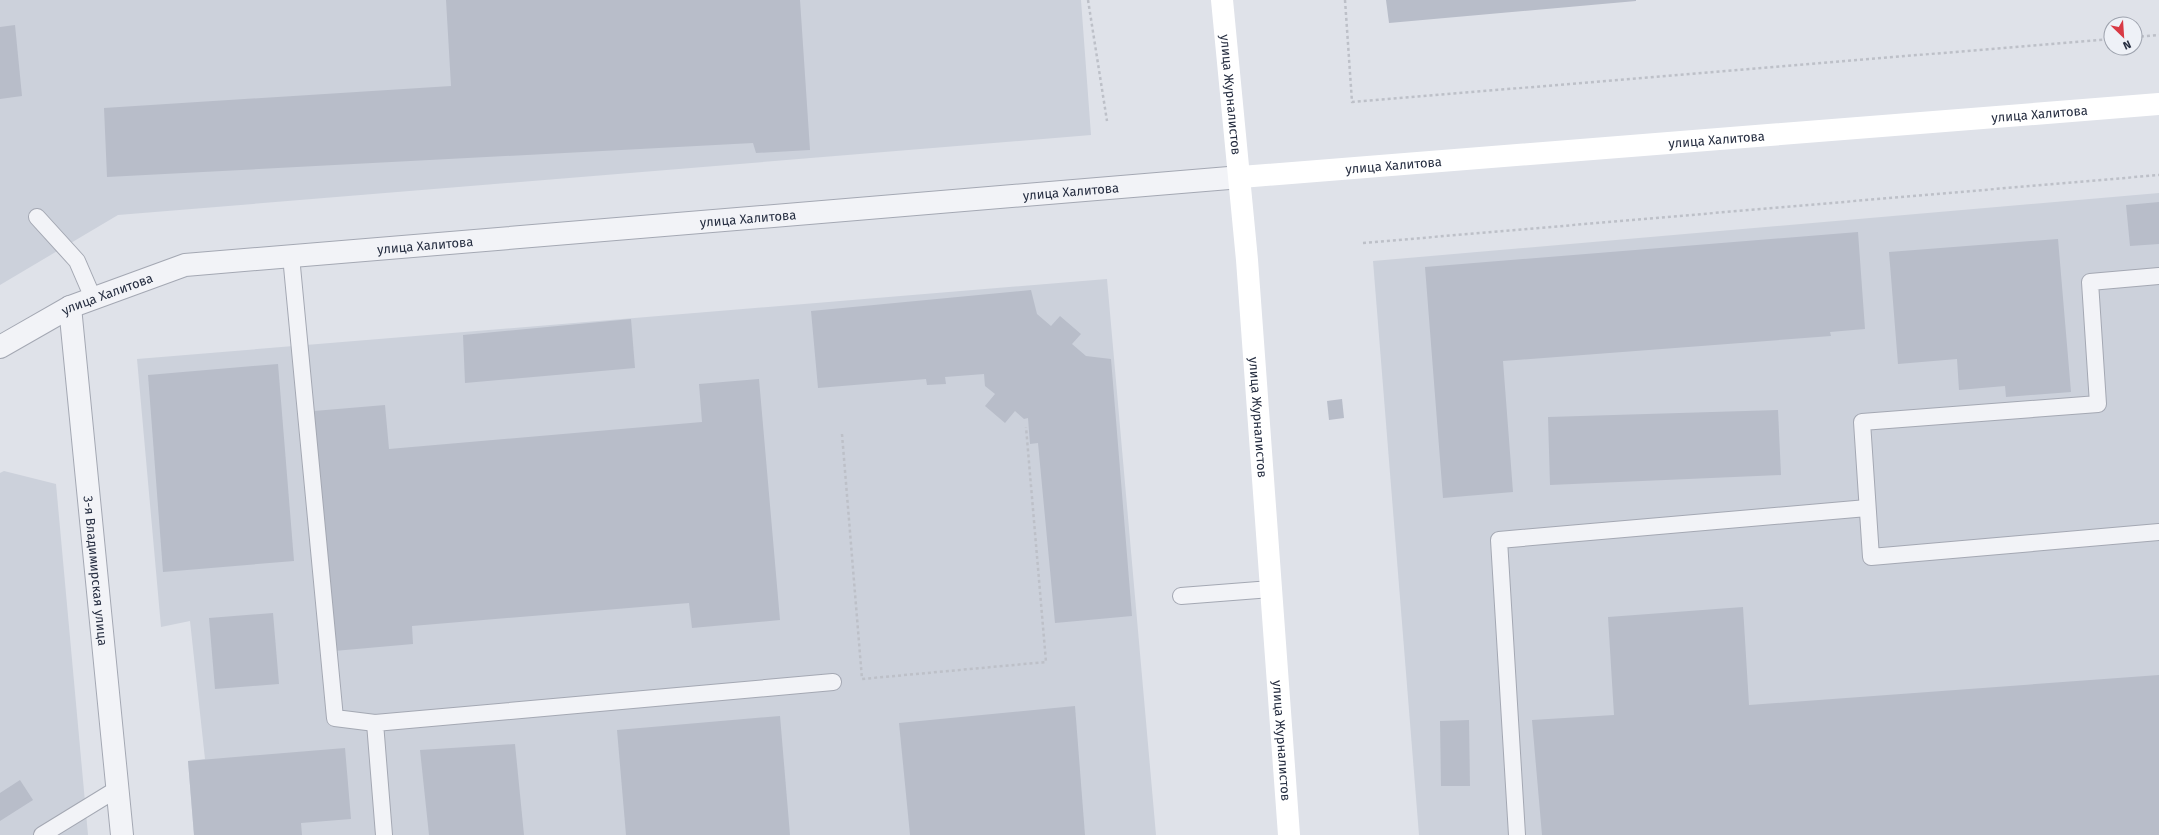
<svg xmlns="http://www.w3.org/2000/svg" width="2159" height="835" font-family="'Fira Sans',sans-serif">
  <style>
    .built { fill: #ccd1db }
    .building { fill: #b8bdc9 }
    .lines { fill: none; stroke-linecap: round; stroke-linejoin: round }
    .lane-casing { stroke: #a4a8b3; stroke-width: 18 }
    .street-casing { stroke: #a4a8b3; stroke-width: 24 }
    .path { stroke: #bdc0c8; stroke-width: 2.5; stroke-dasharray: 3 3; stroke-linecap: butt }
    .lane { stroke: #f2f3f7; stroke-width: 16 }
    .street { stroke: #f2f3f7; stroke-width: 22 }
    .secondary { stroke: #fff; stroke-width: 22 }
    .labels { text-anchor: middle; stroke-width: 3; stroke-linejoin: round; paint-order: stroke }
    .street-label { font-size: 13px; fill: #262e41; stroke: #eef1f7 }
  </style>
  <rect width="100%" height="100%" fill="#dfe2e9"/>
  <g class="built">
    <polygon points="0,0 1081,0 1091,135 118,215 0,285"/>
    <polygon points="2159,193 2159,835 1419,835 1373,261"/>
    <polygon points="1107,279 1156,835 194,835 188,761 205,759 190,621 161,627 137,359"/>
    <polygon points="4,471 56,484 88,835 0,835 0,473"/>
  </g>
  <g class="building">
    <polygon points="446,0 800,0 810,150 756,153 753,143 107,177 104,108 451,86"/>
    <polygon points="1386,0 1636,0 1636,1 1389,23"/>
    <polygon points="15,25 22,96 0,99 0,27"/>
    <polygon points="2159,202 2159,244 2130,246 2126,205"/>
    <polygon points="1858,232 1865,329 1830,332 1831,336 1503,361 1513,492 1443,498 1425,267"/>
    <polygon points="2058,239 2071,392 2006,397 2005,386 1959,390 1957,359 1898,364 1889,252"/>
    <polygon points="1031,290 1037,314 1051,326 1060,316 1081,334 1072,344 1086,356 1111,359 1132,616 1055,623 1038,443 1030,444 1028,418 1024,419 1015,411 1005,423 985,406 995,394 985,386 984,374 945,377 946,384 927,385 926,379 818,388 811,311"/>
    <polygon points="631,319 635,368 465,383 463,335"/>
    <polygon points="278,364 294,561 163,572 148,375"/>
    <polygon points="759,379 780,620 692,628 689,603 412,626 413,644 334,651 314,411 385,405 389,449 702,422 699,384"/>
    <polygon points="1342,399 1344,418 1329,420 1327,401"/>
    <polygon points="1778,410 1781,475 1550,485 1548,417"/>
    <polygon points="1743,607 1749,705 2159,675 2159,835 1542,835 1532,720 1614,715 1608,617"/>
    <polygon points="273,613 279,684 215,689 209,618"/>
    <polygon points="1075,706 1085,835 910,835 899,723"/>
    <polygon points="780,716 790,835 626,835 617,730"/>
    <polygon points="1469,720 1470,786 1441,786 1440,721"/>
    <polygon points="515,744 524,835 429,835 420,750"/>
    <polygon points="345,748 351,819 301,823 302,835 194,835 188,761"/>
    <polygon points="20,780 33,800 0,821 0,793"/>
  </g>
  <g class="lines">
    <defs>
      <g id="lane">
        <polyline points="37,217 77,261 93,298"/>
        <polyline points="291,256 335,718 375,723"/>
        <polyline points="2159,276 2090,282 2098,404 1862,422 1871,557 2159,532"/>
        <polyline points="1181,596 1271,589"/>
        <polyline points="42,835 117,789"/>
        <polyline points="384,835 375,723 833,682"/>
        <polyline points="1517,835 1499,540 1867,508"/>
      </g>
      <g id="street">
        <path id="s1" d="M70,307l52,528"/>
        <path id="s2" d="M0,347l70,-40 115,-42 1056,-88"/>
      </g>
    </defs>
    <use href="#lane" class="lane-casing"/>
    <use href="#street" class="street-casing"/>
    <g class="path">
      <polyline points="1088,0 1107,121"/>
      <polyline points="1345,0 1352,102 2111,39"/>
      <polyline points="2135,37 2159,35"/>
      <polyline points="1363,243 2159,175"/>
      <polyline points="842,434 862,679 1046,662 1026,427"/>
    </g>
    <use href="#lane" class="lane"/>
    <use href="#street" class="street"/>
    <g class="secondary">
      <path id="s3" d="M1222,0l25,260 42,575"/>
      <path id="s4" d="M1241,177l918,-73"/>
    </g>
  </g>
  <g class="labels">
    <g class="street-label">
      <text dy="5" stroke="none"><textPath href="#s3" startOffset="95">улица Журналистов</textPath></text>
      <text dy="5" stroke="none"><textPath href="#s4" startOffset="801">улица Халитова</textPath></text>
      <text dy="5" stroke="none"><textPath href="#s4" startOffset="477">улица Халитова</textPath></text>
      <text dy="5" stroke="none"><textPath href="#s4" startOffset="153">улица Халитова</textPath></text>
      <text dy="5" stroke="none"><textPath href="#s2" startOffset="1092">улица Халитова</textPath></text>
      <text dy="5" stroke="none"><textPath href="#s2" startOffset="768">улица Халитова</textPath></text>
      <text dy="5" stroke="none"><textPath href="#s2" startOffset="444">улица Халитова</textPath></text>
      <text dy="5" stroke="none"><textPath href="#s2" startOffset="120">улица Халитова</textPath></text>
      <text dy="5" stroke="none"><textPath href="#s3" startOffset="419">улица Журналистов</textPath></text>
      <text dy="5" stroke="none"><textPath href="#s1" startOffset="265">3-я Владимирская улица</textPath></text>
      <text dy="5" stroke="none"><textPath href="#s3" startOffset="743">улица Журналистов</textPath></text>
    </g>
  </g>
  <g transform="translate(2123 36) rotate(155)"><circle r="19" fill="#eef1f7" stroke="#9ea3ae"/>
  <path d="M0-3L7 15L0 10L-7 15Z" fill="#d83a45"/>
  <text y="-6" font-size="11" font-weight="bold" text-anchor="middle" fill="#262e41">N</text>
  </g>
</svg>
